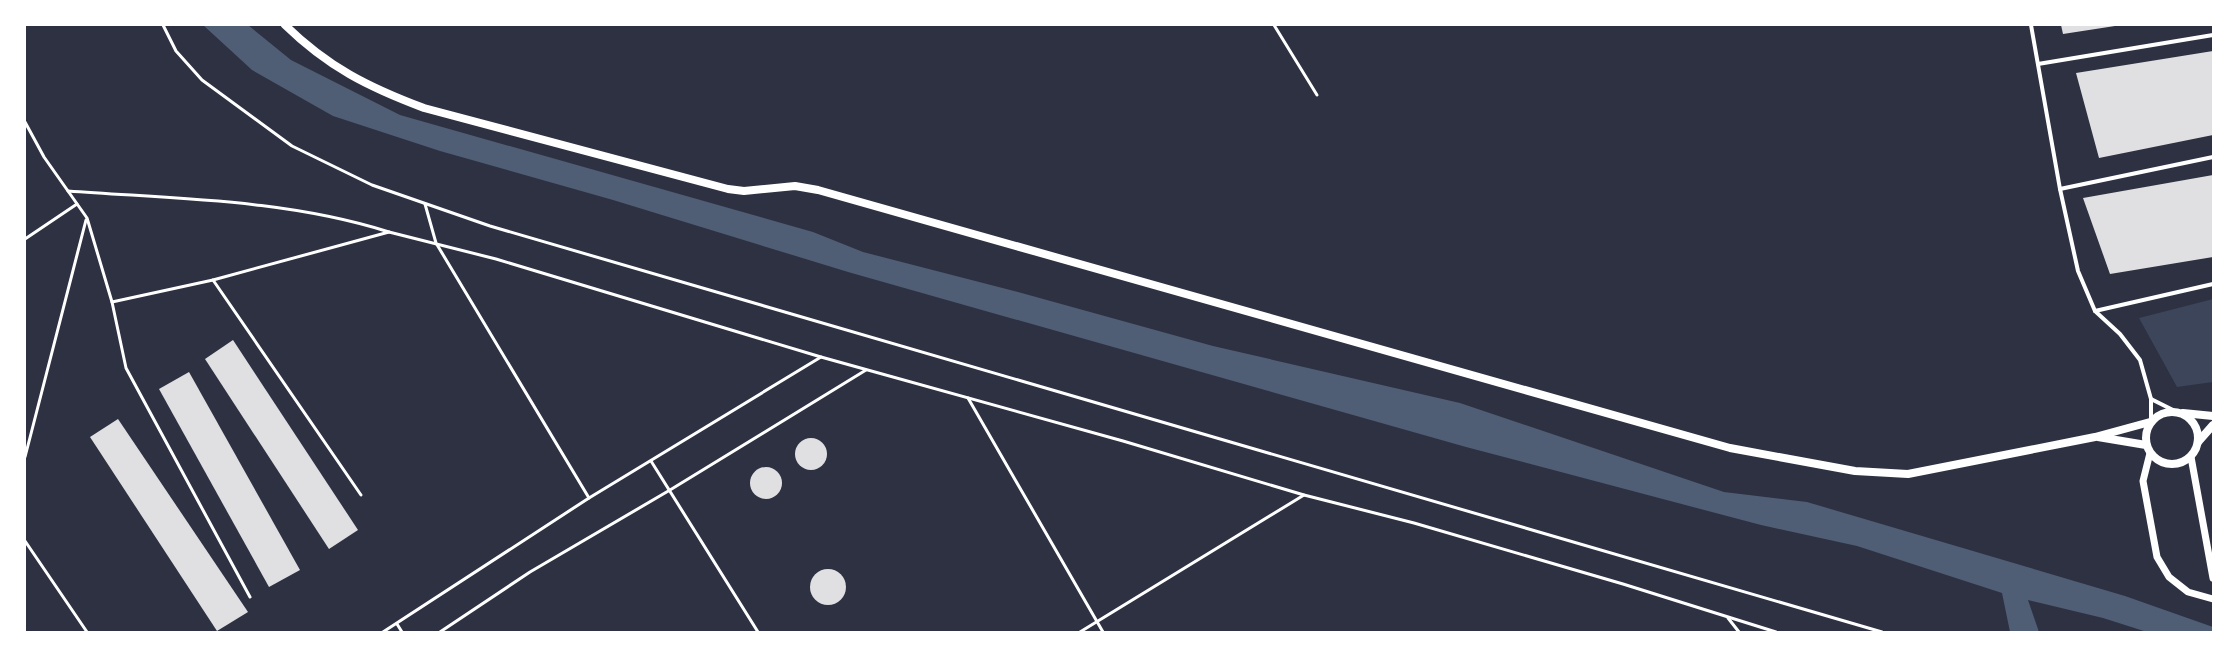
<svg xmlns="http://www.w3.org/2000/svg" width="2238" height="657" font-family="'Varela Round',sans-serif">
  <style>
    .green { fill: #3c4559 }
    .water { fill: #4f5d75 }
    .building { fill: #e0e0e3 }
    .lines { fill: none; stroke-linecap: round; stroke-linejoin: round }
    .service { stroke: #fff; stroke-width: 3 }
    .minor { stroke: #fff; stroke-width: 4 }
    .tertiary { stroke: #fff; stroke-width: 7 }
    .secondary { stroke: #fff; stroke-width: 8 }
  </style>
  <rect width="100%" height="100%" fill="#2d3142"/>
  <polygon class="green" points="2213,299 2213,382 2177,387 2139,318"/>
  <polygon class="water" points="203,25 248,25 291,60 400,115 813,232 863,252 1018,292 1213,346 1460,403 1724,492 1807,502 2125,596 2213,627 2213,632 2147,632 2103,618 2028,600 2039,632 2010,632 2002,593 1857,546 1761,525 1466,447 848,272 613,200 440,151 333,116 252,70"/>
  <g class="building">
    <polygon points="2061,25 2115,25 2115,26 2063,34"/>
    <polygon points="2213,51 2213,135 2099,158 2076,73"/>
    <polygon points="2213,175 2213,257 2110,274 2083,198"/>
    <polygon points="233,340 358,530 329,549 205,359"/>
    <polygon points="189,372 300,570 269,587 159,389"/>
    <polygon points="118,419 248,612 217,631 90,437"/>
    <circle cx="811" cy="454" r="16"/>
    <circle cx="766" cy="483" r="16"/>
    <circle cx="828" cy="587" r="18"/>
  </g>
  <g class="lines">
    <g class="service">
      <polyline points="163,25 176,51 202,80 292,146 372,185 490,226 1882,632"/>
      <polyline points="1274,25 1317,95"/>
      <polyline points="25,122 44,157 87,218 112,302 213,280 361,495"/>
      <path d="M68,191c107,8 217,8 321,41"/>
      <polyline points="425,204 436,243 589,498"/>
      <polyline points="25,239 77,204"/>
      <polyline points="213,280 389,232 496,259 821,357 1123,441 1304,495 1414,523 1623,584 1776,632"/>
      <polyline points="112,302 126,368 250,597"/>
      <polyline points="968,398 1103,632"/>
      <polyline points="25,457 86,220"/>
      <polyline points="651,461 758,632"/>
      <polyline points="25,541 87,632"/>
      <polyline points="1728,618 1739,632"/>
      <polyline points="397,624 402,632"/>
      <polyline points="383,632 589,498 821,357"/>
      <polyline points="440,632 530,572 670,490 866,370"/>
      <polyline points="1080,632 1304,495"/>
    </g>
    <g class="minor">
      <polyline points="2031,25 2060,189 2078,271 2095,311 2120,334 2140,360 2151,399 2151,420"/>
      <polyline points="2038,64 2213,35"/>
      <polyline points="2060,189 2213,157"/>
      <polyline points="2095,311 2213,284"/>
      <polyline points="2151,399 2177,412"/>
    </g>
    <g class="tertiary">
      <polyline points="2150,453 2143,481 2157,557 2169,577 2188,592 2213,599"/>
      <polyline points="2191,457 2213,578"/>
    </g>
    <g class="secondary">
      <path d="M285,25c43,42 83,62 139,83l304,81 16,2 51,-5 23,4 912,258 125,23 53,3 187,-37 55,-15"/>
      <circle cx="2172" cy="438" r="26"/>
      <polyline points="2183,413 2213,416"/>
      <polyline points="2098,437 2146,445"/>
      <polyline points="2198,442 2213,425"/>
    </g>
  </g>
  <rect width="2238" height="657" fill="none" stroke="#ffffff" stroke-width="52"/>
</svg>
